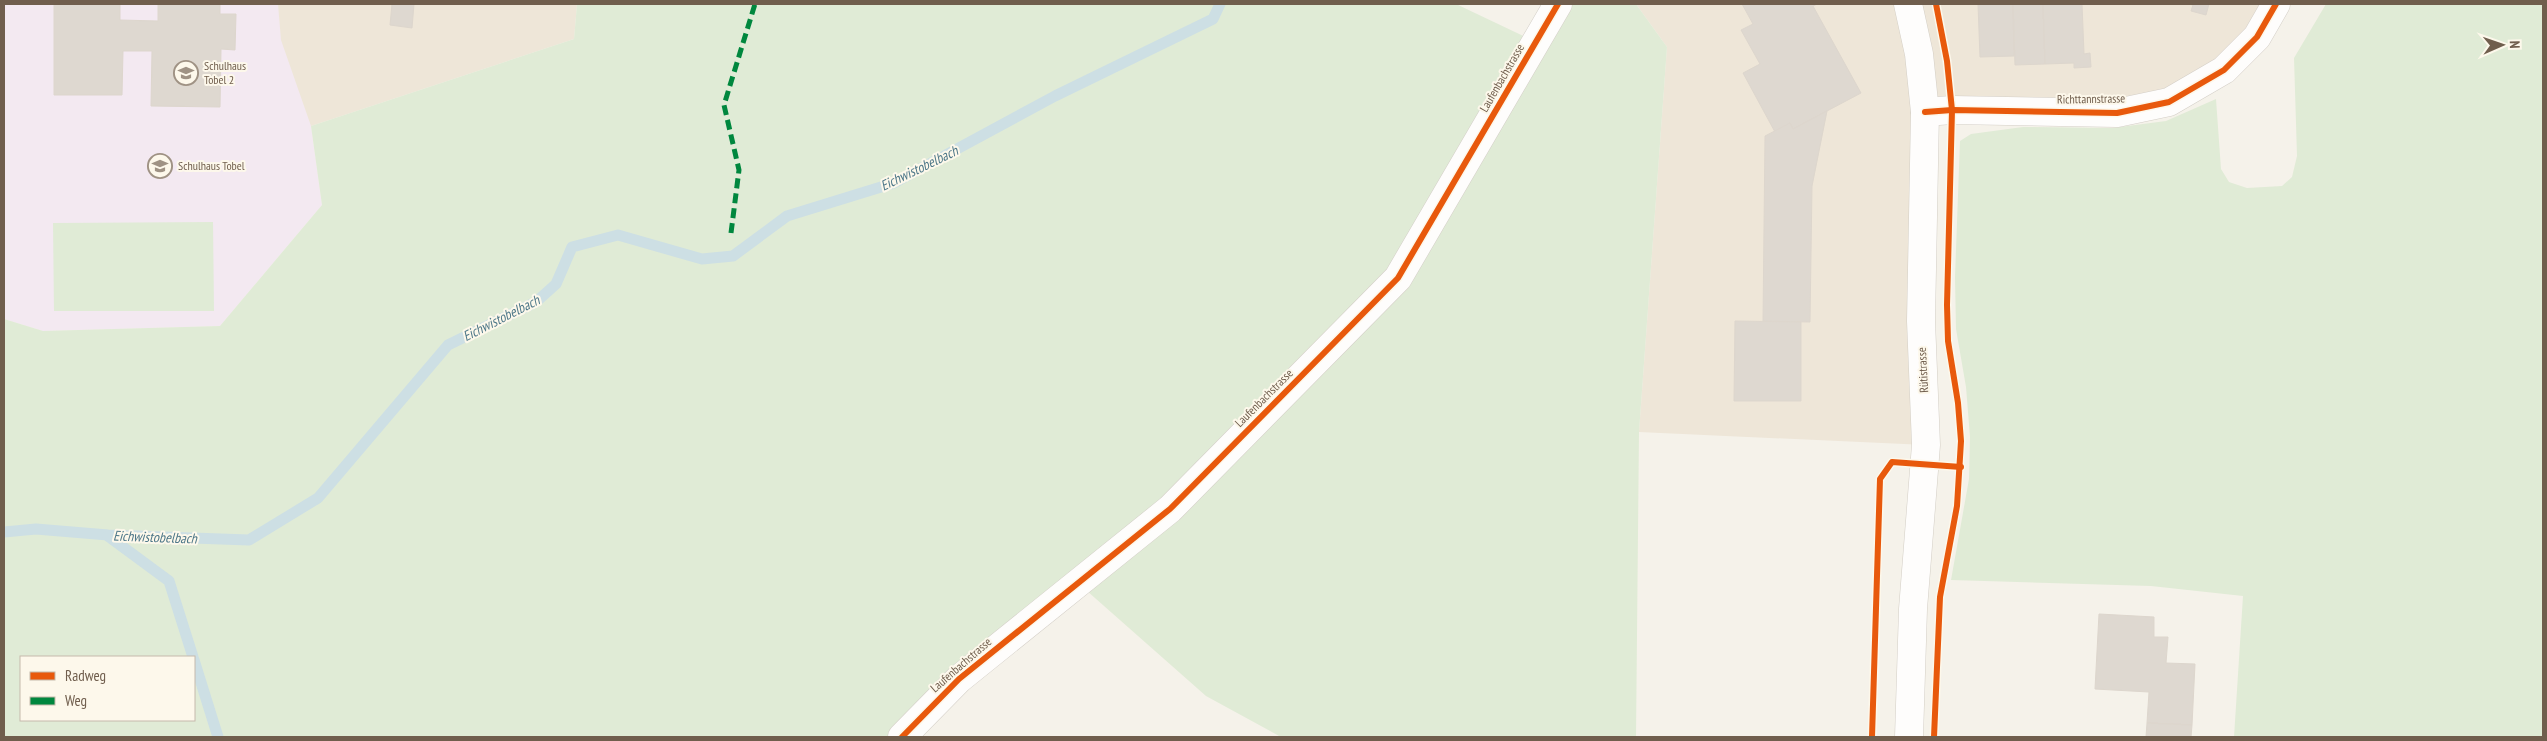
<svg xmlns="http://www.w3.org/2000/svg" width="2547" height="741" font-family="'PT Sans Narrow',sans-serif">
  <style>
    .residential { fill: #eee6d8 }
    .education { fill: #f3e9f1 }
    .green { fill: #e0ebd6; fill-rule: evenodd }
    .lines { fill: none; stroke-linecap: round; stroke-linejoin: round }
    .stream { stroke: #cddfe4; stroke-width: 11 }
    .building { fill: #ded8d0; stroke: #ddd6cd }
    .minor-casing { stroke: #d4cfc8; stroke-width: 29 }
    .secondary-casing { stroke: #d3cec5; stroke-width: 29 }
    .path { stroke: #d7d1cb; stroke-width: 3; stroke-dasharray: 1 4; stroke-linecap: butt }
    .minor { stroke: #fefdfc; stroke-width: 28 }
    .secondary { stroke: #fefdfc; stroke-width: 28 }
    .quiet { stroke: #00873e; stroke-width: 5; stroke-dasharray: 10 5; stroke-linecap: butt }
    .cycleway-casing { stroke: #fdf8eb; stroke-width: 9 }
    .cycleway { stroke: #e8590c; stroke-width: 6 }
    .labels { text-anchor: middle; stroke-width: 4; stroke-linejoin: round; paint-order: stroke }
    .poi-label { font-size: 12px; fill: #705e4d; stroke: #fdf8eb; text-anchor: start }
    .street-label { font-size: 12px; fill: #705e4d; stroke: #fdf8eb }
    .water-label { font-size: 14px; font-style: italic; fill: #4c7688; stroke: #fdf8eb }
  </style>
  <rect width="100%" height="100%" fill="#f5f2ea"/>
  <g class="residential">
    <polygon points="4,4 577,4 574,39 311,126 4,319"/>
    <polygon points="1636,4 2272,4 2224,70 2117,113 1925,112 1926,445 1639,432 1667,47"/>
  </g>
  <polygon class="education" points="4,4 278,4 281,40 311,126 322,205 220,326 43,331 4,319"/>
  <g class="green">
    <path d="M577,4h879l80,38 22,-38h78l31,43 -28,385 -3,305h-355l-75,-41 -128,-113 -176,154h-898v-418l39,12 177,-5 102,-121 -11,-79 263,-87zM21,657h173v63h-173z"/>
    <polygon points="2326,4 2543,4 2543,737 2234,737 2243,596 2151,586 1951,580 1969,479 1970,437 1966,387 1956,329 1955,277 1960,141 1971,134 2023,127 2112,128 2166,121 2216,99 2221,169 2229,182 2247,188 2282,186 2292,177 2297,156 2294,58"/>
    <polygon points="213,222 214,311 54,311 53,223"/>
  </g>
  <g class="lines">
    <g class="stream">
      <polyline points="4,532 36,529 108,535 249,540 318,498 448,345 536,302 556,284 572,247 618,235 702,259 733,256 787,216 894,183 1055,96 1213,19 1220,4"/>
      <polyline points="108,536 169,581 193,657"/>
      <polyline points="194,660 218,737"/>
    </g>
  </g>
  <g class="building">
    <polygon points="54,4 120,4 120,20 158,21 158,4 220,4 220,14 236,14 235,50 221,49 220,107 151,106 152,51 123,51 122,95 54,95"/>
    <polygon points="392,4 414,4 412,28 390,25"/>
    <polygon points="1742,4 1817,4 1813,6 1861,93 1793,129 1790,123 1775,132 1743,73 1760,64 1741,30 1753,24"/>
    <polygon points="1978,4 2013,4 2014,56 1980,57"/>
    <polygon points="2013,4 2043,4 2045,64 2015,65"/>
    <polygon points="2043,4 2082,4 2084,54 2090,53 2091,67 2074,68 2074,63 2045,64"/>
    <polygon points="2189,4 2209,4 2206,15 2191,11 2193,5"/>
    <polygon points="1827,111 1812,186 1810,322 1763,321 1765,136 1790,123 1793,129"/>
    <polygon points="1735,321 1801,322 1801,401 1734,401"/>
    <polygon points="2099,614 2154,617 2154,637 2168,637 2166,663 2195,664 2192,725 2147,723 2149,692 2095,689"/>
    <polygon points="2147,723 2192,725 2191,737 2146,737"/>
  </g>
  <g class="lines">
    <defs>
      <g id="minor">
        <polyline points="1925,112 1952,110 2117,113 2169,102 2224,70 2257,37 2276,4"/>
        <polyline points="902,737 959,679 1170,509 1398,278 1558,4"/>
      </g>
      <polyline id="secondary" points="1908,4 1919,54 1925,112 1921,321 1926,445 1913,609 1909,737"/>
    </defs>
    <use href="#minor" class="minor-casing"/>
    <use href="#secondary" class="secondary-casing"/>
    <polyline class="path" points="1955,516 1961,452"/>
    <use href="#minor" class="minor"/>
    <use href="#secondary" class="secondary"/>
    <polyline class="quiet" points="731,233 739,170 724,105 755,4"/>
    <defs>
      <g id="cycleway">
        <polyline points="1925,112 1952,110 2117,113 2169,102 2224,70 2257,37 2276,4"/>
        <polyline points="902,737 959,679 1170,509 1398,278 1558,4"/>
        <polyline points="1872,737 1880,479 1892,462 1961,467"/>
        <polyline points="1934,737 1940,597 1957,506 1961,441 1958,403 1948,341 1947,305 1952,110 1947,61 1936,4"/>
      </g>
    </defs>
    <use href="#cycleway" class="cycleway-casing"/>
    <use href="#cycleway" class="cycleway"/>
  </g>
  <defs>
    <symbol id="school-ring" viewBox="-11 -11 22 22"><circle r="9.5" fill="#fdf8eb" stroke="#9f9284" stroke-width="1.5"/><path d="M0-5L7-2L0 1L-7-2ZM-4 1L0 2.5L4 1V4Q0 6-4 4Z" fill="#9f9284"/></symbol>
  </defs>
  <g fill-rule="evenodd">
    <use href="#school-ring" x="172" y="59" width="28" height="28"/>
    <use href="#school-ring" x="146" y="152" width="28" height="28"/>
  </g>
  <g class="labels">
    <g class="poi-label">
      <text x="204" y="70">Schulhaus<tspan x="204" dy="14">Tobel 2</tspan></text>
      <text x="178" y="170">Schulhaus Tobel</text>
    </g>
    <g class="street-label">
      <text transform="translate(1502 78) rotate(-60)" y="4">Laufenbachstrasse</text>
      <text transform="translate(2091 99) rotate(-1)" y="4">Richttannstrasse</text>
      <text transform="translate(1923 370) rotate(-93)" y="4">Rütistrasse</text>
      <text transform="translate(1264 398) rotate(-45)" y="4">Laufenbachstrasse</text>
      <text transform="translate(961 665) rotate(-41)" y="4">Laufenbachstrasse</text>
    </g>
    <g class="water-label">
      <text transform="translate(919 168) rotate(-26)" y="5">Eichwistobelbach</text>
      <text transform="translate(501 318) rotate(-27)" y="5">Eichwistobelbach</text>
      <text transform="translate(155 537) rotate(2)" y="5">Eichwistobelbach</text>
    </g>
  </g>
  <rect width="2547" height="741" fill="none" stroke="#705e4d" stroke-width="10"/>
  <rect x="20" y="656" width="175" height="65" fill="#fdf8eb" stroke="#c5baac"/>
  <rect x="30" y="672" width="25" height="8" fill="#e8590c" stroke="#c5baac"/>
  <text x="65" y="681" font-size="15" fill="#705e4d">Radweg</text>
  <rect x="30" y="697" width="25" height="8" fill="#00873e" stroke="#c5baac"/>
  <text x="65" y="706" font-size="15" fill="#705e4d">Weg</text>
  <g transform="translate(2502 45) rotate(88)" stroke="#fdf8eb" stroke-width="4" paint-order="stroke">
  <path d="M0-4L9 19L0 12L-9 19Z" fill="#705e4d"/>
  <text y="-8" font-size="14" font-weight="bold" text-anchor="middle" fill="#705e4d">N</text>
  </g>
</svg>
